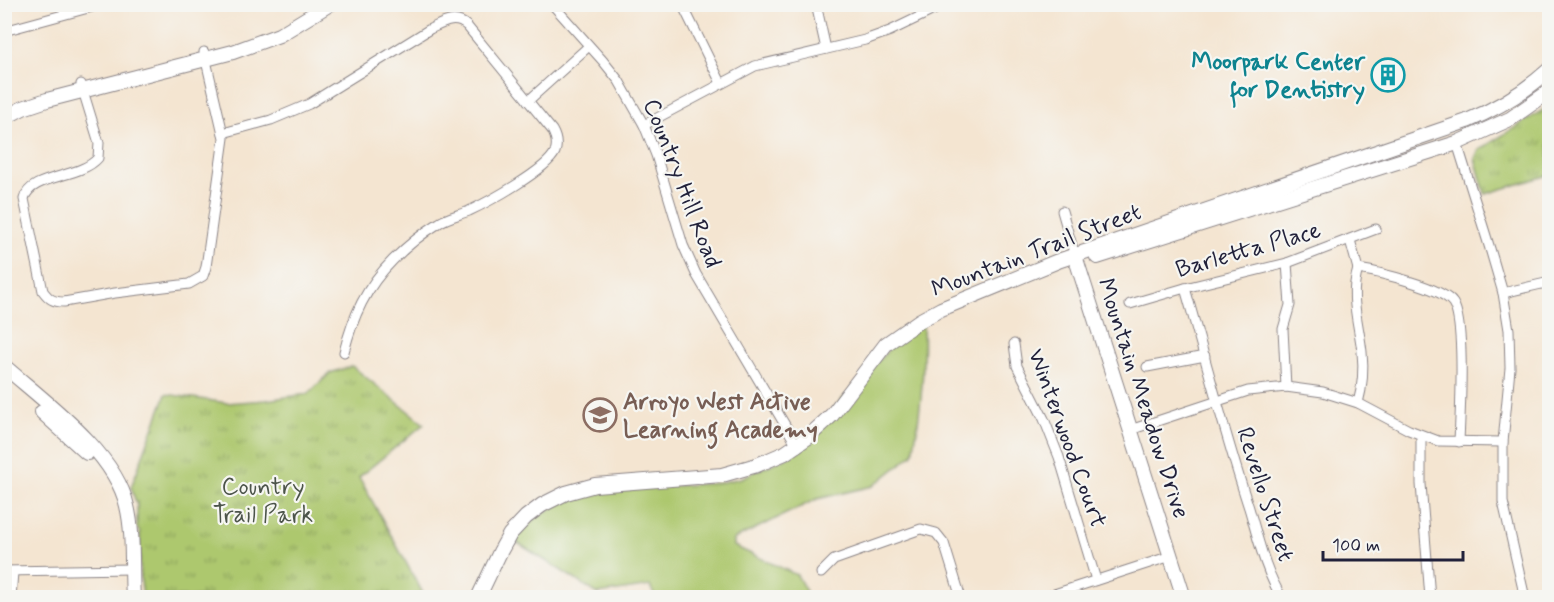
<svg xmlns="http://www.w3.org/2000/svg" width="1554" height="602" font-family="Mynerve,sans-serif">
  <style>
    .green { fill: #adc86e; stroke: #687554; stroke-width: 1.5 }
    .park { fill: url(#park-tufts); stroke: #687554; stroke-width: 1.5 }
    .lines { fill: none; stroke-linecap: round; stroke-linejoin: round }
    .street-casing { stroke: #8b8486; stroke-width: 11 }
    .secondary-casing { stroke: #8b8486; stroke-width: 16 }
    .street { stroke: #fff; stroke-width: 9 }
    .secondary { stroke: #fff; stroke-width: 14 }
    .labels { text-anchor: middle; stroke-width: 4.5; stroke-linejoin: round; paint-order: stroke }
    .culture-label { font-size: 24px; font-weight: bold; fill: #0d838f; stroke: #f6f6f2; text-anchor: end }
    .street-label { font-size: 24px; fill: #22223b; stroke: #f6f6f2 }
    .education-label { font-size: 24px; font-weight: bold; fill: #785e54; stroke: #f6f6f2; text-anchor: start }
    .park-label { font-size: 24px; fill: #4c544a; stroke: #f6f6f2 }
  </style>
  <defs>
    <pattern id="park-tufts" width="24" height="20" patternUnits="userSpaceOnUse" patternTransform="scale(1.5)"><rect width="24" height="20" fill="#adc86e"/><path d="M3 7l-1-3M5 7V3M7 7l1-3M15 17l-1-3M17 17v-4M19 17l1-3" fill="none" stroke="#8ca25c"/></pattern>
  </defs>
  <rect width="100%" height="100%" fill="#f6f6f2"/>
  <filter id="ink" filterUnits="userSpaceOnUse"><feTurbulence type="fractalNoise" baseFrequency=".0167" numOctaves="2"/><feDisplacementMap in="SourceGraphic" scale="12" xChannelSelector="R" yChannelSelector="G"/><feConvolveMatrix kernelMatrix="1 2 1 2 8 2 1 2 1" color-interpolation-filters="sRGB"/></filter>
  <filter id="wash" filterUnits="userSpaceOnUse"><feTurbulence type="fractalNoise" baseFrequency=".008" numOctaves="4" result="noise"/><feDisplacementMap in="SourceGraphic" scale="24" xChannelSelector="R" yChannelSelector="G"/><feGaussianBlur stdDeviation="1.35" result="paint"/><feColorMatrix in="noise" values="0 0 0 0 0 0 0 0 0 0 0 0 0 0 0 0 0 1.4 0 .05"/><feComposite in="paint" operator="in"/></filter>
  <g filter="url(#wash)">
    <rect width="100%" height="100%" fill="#f4e5d1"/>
    <path class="green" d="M923,325c2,43 -2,86 -10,129l-40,32 -56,13 -83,40v7l63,29 12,22h-154l-5,-11 -52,8 -85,-54 24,-24 36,-19 24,-6 121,-8 23,-5 47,-21 105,-112z"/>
    <g class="park">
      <polygon points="1549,106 1549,175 1485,194 1475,158 1479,150"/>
      <polygon points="352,366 424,424 359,477 425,597 143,597 140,574 140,532 137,529 137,506 131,487 166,394 227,403 266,400 308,394 330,373"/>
    </g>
  </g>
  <g filter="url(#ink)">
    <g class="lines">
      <defs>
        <g id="street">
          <polyline points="552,4 603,61 619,81 644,125 656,155 683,245 696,274 798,447"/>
          <polyline points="682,4 721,83"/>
          <polyline points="816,4 826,49"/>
          <polyline points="4,31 103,4"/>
          <path d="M81,84l18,59 -1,15c-18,21 -68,16 -74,41l19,92c6,8 10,11 21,11l51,-9 74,-9 14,-8 3,-9 18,-129 -20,-86"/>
          <polyline points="528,101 589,46"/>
          <polyline points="644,125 755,66 865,40 890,31 946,4"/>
          <path d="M223,133l48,-13 38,-16 121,-75c13,-6 25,-14 37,-3l85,104c4,7 6,14 3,22 -8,18 -67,50 -86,59 -10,4 -21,6 -30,12 -16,10 -33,24 -46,37 -27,27 -40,56 -49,92"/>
          <polyline points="1457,143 1491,252 1503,293 1509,330 1510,368 1503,442 1503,502 1525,598"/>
          <polyline points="1062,211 1075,256"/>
          <polyline points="1350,240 1358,269"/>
          <path d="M1358,269c19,3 84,18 95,34 13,20 7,112 6,139"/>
          <path d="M1358,269c-9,28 1,55 4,83 2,18 1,33 -4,51"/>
          <path d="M1185,288c21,73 40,147 64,220 9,30 16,63 33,90"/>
          <polyline points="1503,293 1550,282"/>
          <polyline points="1130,304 1185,288 1287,263 1376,229"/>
          <polyline points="1014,344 1017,366 1044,419 1059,457 1096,580"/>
          <polyline points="1147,367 1205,356"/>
          <polyline points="1286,387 1283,329 1290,305 1287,263"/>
          <polyline points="1130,430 1248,391 1286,387 1323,392 1358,403 1409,430 1438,441 1503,442"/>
          <polyline points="1421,435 1421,484 1430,598"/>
          <polyline points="4,571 131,569"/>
          <polyline points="821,573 834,560 921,529 936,533 944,543 961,598"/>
          <polyline points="11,598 13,572"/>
          <polyline points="1042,598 1171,556"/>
        </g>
        <g id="secondary">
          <polyline points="4,118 23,108 47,100 233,52 279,35 330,4"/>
          <polyline points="1075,256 1184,598"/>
          <polyline points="1097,257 1457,143 1510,119 1550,91"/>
          <path d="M4,366c41,36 111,86 123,140 7,29 4,61 6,92"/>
          <polyline points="42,412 87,453"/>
          <path d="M478,598l22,-46 10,-18 16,-17 16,-12 24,-12 29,-8 127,-10 35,-10 28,-12 22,-15 25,-23 54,-71 33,-23 22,-12 117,-48 409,-140c31,-13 58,-29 83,-52"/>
        </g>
      </defs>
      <use href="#street" class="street-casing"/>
      <use href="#secondary" class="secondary-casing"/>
      <use href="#street" class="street"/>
      <use href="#secondary" class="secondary"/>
    </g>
  </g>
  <defs>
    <symbol id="building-ring" viewBox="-11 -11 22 22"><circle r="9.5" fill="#f6f6f2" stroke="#0f9aa8" stroke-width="1.5"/><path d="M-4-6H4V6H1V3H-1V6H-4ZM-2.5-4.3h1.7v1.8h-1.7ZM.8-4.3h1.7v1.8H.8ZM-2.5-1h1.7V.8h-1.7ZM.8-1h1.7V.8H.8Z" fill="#0f9aa8"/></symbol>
    <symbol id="school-ring" viewBox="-11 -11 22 22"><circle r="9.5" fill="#f6f6f2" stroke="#8d6e63" stroke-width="1.5"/><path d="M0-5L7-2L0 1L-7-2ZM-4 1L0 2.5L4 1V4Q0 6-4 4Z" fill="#8d6e63"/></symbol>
  </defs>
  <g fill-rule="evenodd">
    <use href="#building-ring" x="1369" y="56" width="38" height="38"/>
    <use href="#school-ring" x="581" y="396" width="38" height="38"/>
  </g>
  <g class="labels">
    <g class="culture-label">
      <text x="1365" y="69">Moorpark Center<tspan x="1365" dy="28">for Dentistry</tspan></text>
    </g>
    <g class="street-label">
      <text transform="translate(683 183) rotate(69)" y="8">Country Hill Road</text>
      <text transform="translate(1248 249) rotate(-16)" y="8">Barletta Place</text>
      <text transform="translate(1036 250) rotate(-21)" y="8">Mountain Trail Street</text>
      <text transform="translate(1144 398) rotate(72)" y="8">Mountain Meadow Drive</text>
      <text transform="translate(1068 438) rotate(70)" y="8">Winterwood Court</text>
      <text transform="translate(1266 494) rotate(72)" y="8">Revello Street</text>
    </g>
    <g class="education-label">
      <text x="623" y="409">Arroyo West Active<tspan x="623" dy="28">Learning Academy</tspan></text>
    </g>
    <g class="park-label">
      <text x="263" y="494">Country<tspan x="263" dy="28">Trail Park</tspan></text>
    </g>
  </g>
  <rect width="1554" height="602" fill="none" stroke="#f6f6f2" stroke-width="24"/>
  <path d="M1323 551v9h140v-9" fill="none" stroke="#22223b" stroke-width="3"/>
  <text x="1332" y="551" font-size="18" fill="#22223b" stroke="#f6f6f2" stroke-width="4.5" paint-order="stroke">100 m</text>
</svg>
